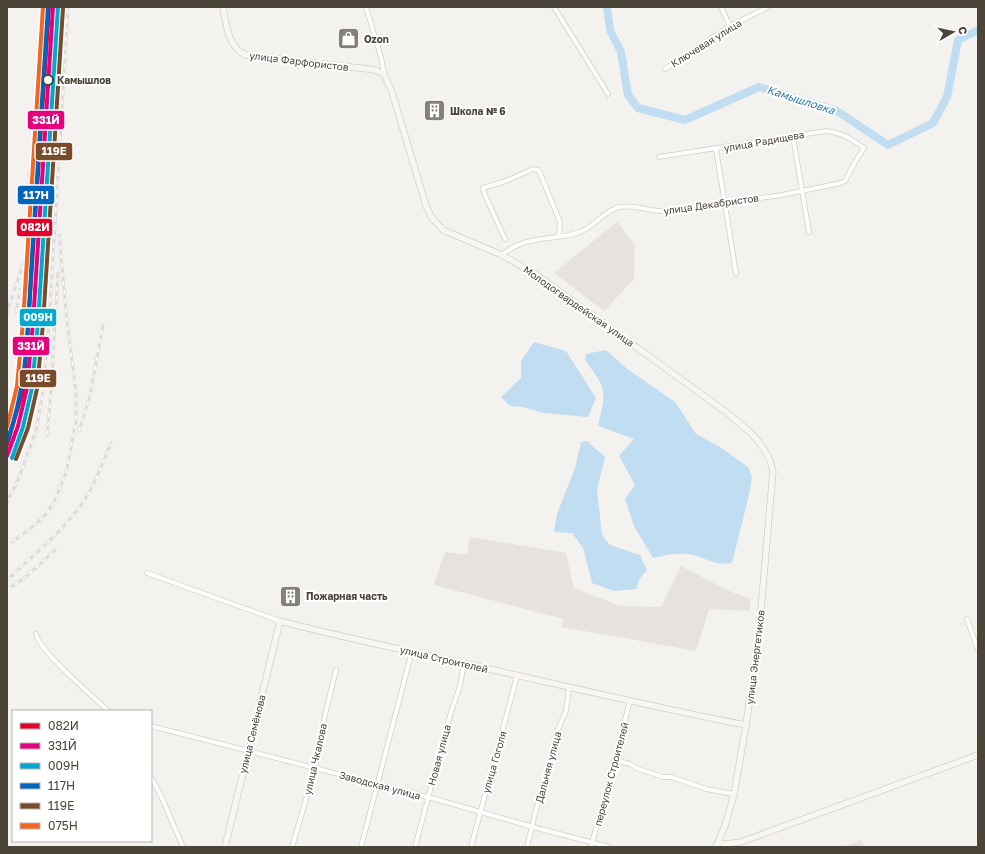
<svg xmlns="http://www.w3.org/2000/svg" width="985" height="854" font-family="'Golos Text',sans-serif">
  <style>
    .industrial { fill: #e6e2de }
    .water { fill: #c0ddf1 }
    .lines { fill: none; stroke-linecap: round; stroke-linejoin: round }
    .river { stroke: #c0ddf1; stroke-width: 8 }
    .street-casing { stroke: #d2d0cb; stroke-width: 5.5 }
    .secondary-casing { stroke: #d3cfc5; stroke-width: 7 }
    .street { stroke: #fdfdfc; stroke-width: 4 }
    .secondary { stroke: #f7f6f1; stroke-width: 5.5 }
    .rail-casing { stroke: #dbdbda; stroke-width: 3 }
    .rail { stroke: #fff; stroke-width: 1.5; stroke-dasharray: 4.5; stroke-linecap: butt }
    .rail-1-casing { stroke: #fff; stroke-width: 7 }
    .rail-2-casing { stroke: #fff; stroke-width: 7 }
    .rail-3-casing { stroke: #fff; stroke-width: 7 }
    .rail-4-casing { stroke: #fff; stroke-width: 7 }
    .rail-5-casing { stroke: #fff; stroke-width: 7 }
    .rail-6-casing { stroke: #fff; stroke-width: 7 }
    .rail-1 { stroke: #e4002b; stroke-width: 4 }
    .rail-2 { stroke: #e5007d; stroke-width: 4 }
    .rail-3 { stroke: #00a9ce; stroke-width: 4 }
    .rail-4 { stroke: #0065bd; stroke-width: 4 }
    .rail-5 { stroke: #7a4b2a; stroke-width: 4 }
    .rail-6 { stroke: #f26522; stroke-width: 4 }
    .stop-dot { fill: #fff; stroke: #4b4439; stroke-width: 2 }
    .labels { text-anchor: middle; stroke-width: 4; stroke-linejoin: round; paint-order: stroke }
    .poi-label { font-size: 10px; font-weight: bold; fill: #4b4439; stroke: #fff; text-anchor: start }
    .street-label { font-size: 10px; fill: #4b4439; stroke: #fff }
    .stop-label { font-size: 10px; font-weight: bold; fill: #4b4439; stroke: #fff; text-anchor: start }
    .water-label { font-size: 11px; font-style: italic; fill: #2e7ab2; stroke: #fff }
    .line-badge { stroke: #fff; stroke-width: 1.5 }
    .badge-label { font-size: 11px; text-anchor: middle; font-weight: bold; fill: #fff }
  </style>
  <rect width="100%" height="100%" fill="#f4f2ee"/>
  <g class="industrial">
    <polygon points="617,222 635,245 634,279 604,311 554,273"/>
    <polygon points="470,537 566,553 574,588 620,606 661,607 681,566 729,591 751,599 749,611 709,609 696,651 562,627 563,619 434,585 445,552 467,555"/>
    <polygon points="861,840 865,847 843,847"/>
  </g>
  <g class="water">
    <polygon points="534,342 566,351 596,398 588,417 544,413 523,407 510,406 501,397 521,378 521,361"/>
    <path d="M606,350l20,18 49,34 21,32 24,13 28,20 4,10 -3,18 -17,68c-18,3 -23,-4 -39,-8 -14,-3 -27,0 -40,3l-19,-32 -9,-27 10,-14 -16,-29 15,-17 -36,-13c2,-11 7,-24 5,-35 -2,-11 -12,-22 -18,-31l1,-6z"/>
    <polygon points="587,441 605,457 597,490 602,535 610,545 640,555 647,570 640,578 636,589 614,591 592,583 583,548 572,533 554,532 557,514 575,468 581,442"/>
  </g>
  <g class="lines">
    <polyline class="river" points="607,7 610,30 621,52 628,95 638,108 685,120 759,87 837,111 888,145 933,123 947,97 958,40 978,30"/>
    <defs>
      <g id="street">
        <polyline points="366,7 381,57 384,74"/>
        <polyline points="554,7 608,94"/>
        <polyline points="721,7 730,26"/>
        <polyline points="665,69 730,26 768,7"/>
        <polyline points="793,137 809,232"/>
        <polyline points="716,149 736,273"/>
        <polyline points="505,239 485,195 483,188 506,181 533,169 538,170 540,173 560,222 559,236"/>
        <path d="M502,255c22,-20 52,-14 78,-23 15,-6 24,-21 39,-25 14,-3 29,4 43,4l120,-16 59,-12 4,-2 10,-19 9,-14c-13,-9 -21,-15 -38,-17l-167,26"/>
        <polyline points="147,573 280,621"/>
        <polyline points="967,619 978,650"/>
        <path d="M36,634c4,18 57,62 72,77"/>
        <polyline points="151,726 428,797 533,827 609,847"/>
        <polyline points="615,760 630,764 636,768 663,777 671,777 706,789 734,794"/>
        <polyline points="151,777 162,798 183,847"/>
        <polyline points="292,847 315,768 325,715 336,670"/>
        <polyline points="361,847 412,651"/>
        <polyline points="415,847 451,712 460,686 464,663"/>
        <polyline points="471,847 517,676"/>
        <polyline points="527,847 539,798 555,747 556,734 566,711 569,687"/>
        <polyline points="591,847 630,701"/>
      </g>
      <g id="secondary">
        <path d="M223,7c3,17 5,41 23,48l122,14 7,1 9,4 8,18 34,114 6,12 11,12 59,25 35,20 189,137c20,16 42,33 47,59l-14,161 -13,93 -12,69 -9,32 -9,21"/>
        <polyline points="718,844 725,844 741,842 978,755"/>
        <path d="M225,847l55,-226c60,16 121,28 182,42 95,21 189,44 284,62"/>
      </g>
    </defs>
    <use href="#street" class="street-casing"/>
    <use href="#secondary" class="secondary-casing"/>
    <use href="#street" class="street"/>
    <use href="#secondary" class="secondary"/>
    <defs>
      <g id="rail">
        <polyline points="29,210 29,172"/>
        <polyline points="7,312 27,253 34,203"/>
        <polyline points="16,312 20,289"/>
        <polyline points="7,426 17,386 26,323"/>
        <polyline points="79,431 90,396 103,325"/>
        <polyline points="47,435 51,391 58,273"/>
        <polyline points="7,502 18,480 36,431 43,391 49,325 68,7"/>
        <polyline points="12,542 35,525 47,513 56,498 66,473 76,422 76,392 67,321 59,235"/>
        <path d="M7,580c27,-26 58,-50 78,-81 11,-17 18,-37 26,-56"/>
        <path d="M7,589c19,-10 33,-25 48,-39"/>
      </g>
    </defs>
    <use href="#rail" class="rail-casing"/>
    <use href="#rail" class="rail"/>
    <defs>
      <polyline id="rail-1" points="7,445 24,387 49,7"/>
      <polyline id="rail-2" points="7,456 18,426 27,388 33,323 53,7"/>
      <polyline id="rail-3" points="12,458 23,427 32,388 38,323 58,7"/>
      <path id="rail-4" d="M7,441c22,-59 21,-123 25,-185 5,-83 11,-166 16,-249"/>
      <polyline id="rail-5" points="16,459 28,428 37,389 43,324 63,8"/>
      <polyline id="rail-6" points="7,427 17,386 23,322 43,7"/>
    </defs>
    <use href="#rail-1" class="rail-1-casing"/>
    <use href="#rail-2" class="rail-2-casing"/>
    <use href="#rail-3" class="rail-3-casing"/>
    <use href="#rail-4" class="rail-4-casing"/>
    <use href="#rail-5" class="rail-5-casing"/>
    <use href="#rail-6" class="rail-6-casing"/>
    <use href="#rail-1" class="rail-1"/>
    <use href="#rail-2" class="rail-2"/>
    <use href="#rail-3" class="rail-3"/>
    <use href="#rail-4" class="rail-4"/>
    <use href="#rail-5" class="rail-5"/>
    <use href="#rail-6" class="rail-6"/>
  </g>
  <defs>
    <symbol id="shop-square" viewBox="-11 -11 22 22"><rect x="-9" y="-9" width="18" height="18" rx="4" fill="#868178" stroke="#fff"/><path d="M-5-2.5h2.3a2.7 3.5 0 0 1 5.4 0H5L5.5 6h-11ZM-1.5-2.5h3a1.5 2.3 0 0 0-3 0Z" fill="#fff"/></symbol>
    <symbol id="building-square" viewBox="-11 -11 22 22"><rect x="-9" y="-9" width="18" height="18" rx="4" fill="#868178" stroke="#fff"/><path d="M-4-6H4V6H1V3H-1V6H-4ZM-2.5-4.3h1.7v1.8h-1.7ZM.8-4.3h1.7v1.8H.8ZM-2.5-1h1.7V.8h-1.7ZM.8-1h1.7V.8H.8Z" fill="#fff"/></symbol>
  </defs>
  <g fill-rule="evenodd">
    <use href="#shop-square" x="336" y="26" width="25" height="25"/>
    <use href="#building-square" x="422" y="98" width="25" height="25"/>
    <use href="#building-square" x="278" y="584" width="25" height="25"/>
  </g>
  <circle class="stop-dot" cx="48" cy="80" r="5"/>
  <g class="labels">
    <g class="poi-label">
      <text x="364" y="43">Ozon</text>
      <text x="450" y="115">Школа № 6</text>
      <text x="306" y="600">Пожарная часть</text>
    </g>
    <g class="street-label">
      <text transform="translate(706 43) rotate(-32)" y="4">Ключевая улица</text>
      <text transform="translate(299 61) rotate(7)" y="4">улица Фарфористов</text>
      <text transform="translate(764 141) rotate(-10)" y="4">улица Радищева</text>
      <text transform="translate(711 204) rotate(-8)" y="4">улица Декабристов</text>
      <text transform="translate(579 306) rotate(35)" y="4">Молодогвардейская улица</text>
      <text transform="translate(755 657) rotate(-83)" y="4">улица Энергетиков</text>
      <text transform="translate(444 659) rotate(13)" y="4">улица Строителей</text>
      <text transform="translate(252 734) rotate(-76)" y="4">улица Семёнова</text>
      <text transform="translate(439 755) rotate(-75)" y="4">Новая улица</text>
      <text transform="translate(315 759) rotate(-77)" y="4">улица Чкалова</text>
      <text transform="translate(494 762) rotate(-74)" y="4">улица Гоголя</text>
      <text transform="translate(548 767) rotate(-75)" y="4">Дальняя улица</text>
      <text transform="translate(611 774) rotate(-75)" y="4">переулок Строителей</text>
      <text transform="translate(380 785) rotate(15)" y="4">Заводская улица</text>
    </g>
    <g class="stop-label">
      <text x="57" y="84">Камышлов</text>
    </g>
    <g class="water-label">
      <text transform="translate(801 100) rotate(18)" y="4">Камышловка</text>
    </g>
  </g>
  <g class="line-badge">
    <rect x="27" y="110" width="38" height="20" rx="4" fill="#e5007d"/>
    <rect x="35" y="142" width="38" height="19" rx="4" fill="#7a4b2a"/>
    <rect x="17" y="185" width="38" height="20" rx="4" fill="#0065bd"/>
    <rect x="16" y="218" width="37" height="19" rx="4" fill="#e4002b"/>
    <rect x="19" y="308" width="38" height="19" rx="4" fill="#00a9ce"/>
    <rect x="12" y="336" width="38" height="20" rx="4" fill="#e5007d"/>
    <rect x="19" y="369" width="38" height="19" rx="4" fill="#7a4b2a"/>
  </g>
  <g class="badge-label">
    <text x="46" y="124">331Й</text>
    <text x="54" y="155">119Е</text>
    <text x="36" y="199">117Н</text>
    <text x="35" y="231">082И</text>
    <text x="38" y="321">009Н</text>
    <text x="31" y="350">331Й</text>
    <text x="38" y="382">119Е</text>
  </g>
  <rect width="985" height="854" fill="none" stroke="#4b4439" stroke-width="16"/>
  <rect x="12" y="710" width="140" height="132" fill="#ffffff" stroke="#b7b4b0"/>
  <rect x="20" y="723" width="20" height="6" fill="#e4002b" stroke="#b7b4b0"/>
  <text x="48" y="730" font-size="12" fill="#4b4439">082И</text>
  <rect x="20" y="743" width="20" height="6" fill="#e5007d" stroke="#b7b4b0"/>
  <text x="48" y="750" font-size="12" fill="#4b4439">331Й</text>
  <rect x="20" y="763" width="20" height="6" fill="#00a9ce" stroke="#b7b4b0"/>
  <text x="48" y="770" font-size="12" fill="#4b4439">009Н</text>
  <rect x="20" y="783" width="20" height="6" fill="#0065bd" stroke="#b7b4b0"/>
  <text x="48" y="790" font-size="12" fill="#4b4439">117Н</text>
  <rect x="20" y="803" width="20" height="6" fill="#7a4b2a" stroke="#b7b4b0"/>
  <text x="48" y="810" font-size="12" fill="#4b4439">119Е</text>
  <rect x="20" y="823" width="20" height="6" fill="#f26522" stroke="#b7b4b0"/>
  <text x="48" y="830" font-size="12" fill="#4b4439">075Н</text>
  <g transform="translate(953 32) rotate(81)" stroke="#ffffff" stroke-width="3" paint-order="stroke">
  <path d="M0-3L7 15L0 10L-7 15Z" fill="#4b4439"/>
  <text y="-6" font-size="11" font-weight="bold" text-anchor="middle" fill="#4b4439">С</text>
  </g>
</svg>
